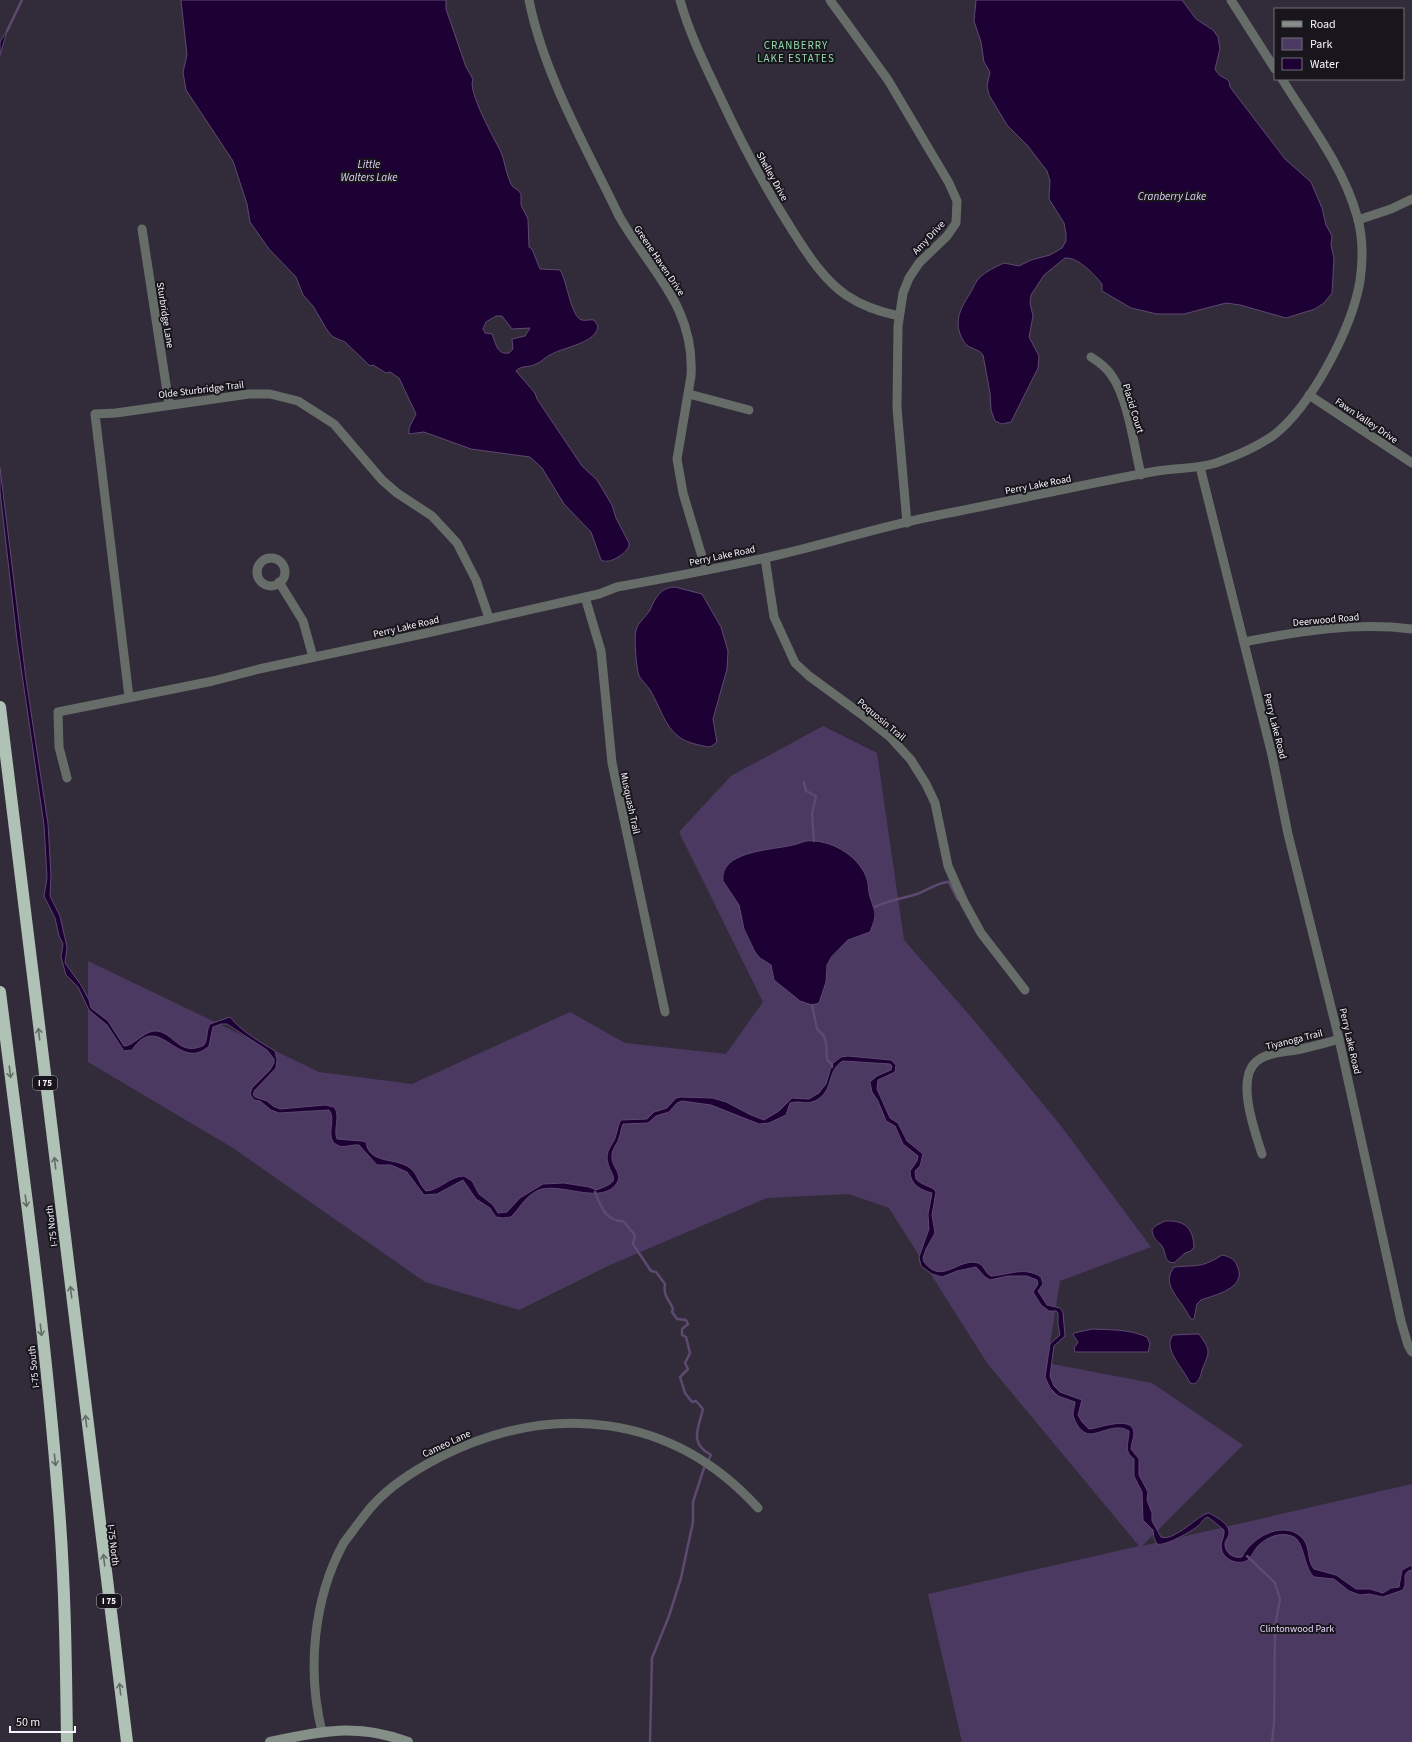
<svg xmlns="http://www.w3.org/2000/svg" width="1412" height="1742" font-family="'Source Sans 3',sans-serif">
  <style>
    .green { fill: #4b3962; fill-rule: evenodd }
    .water { fill: #1d0135; stroke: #5e4970; fill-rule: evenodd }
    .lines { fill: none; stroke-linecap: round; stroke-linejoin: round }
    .stream { stroke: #5e4970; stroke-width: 2.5 }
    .street { stroke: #666d68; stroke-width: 9 }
    .secondary { stroke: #848f87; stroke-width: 10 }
    .highway { stroke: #b0c2b5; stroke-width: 12 }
    .oneway { stroke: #646c68 }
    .labels { text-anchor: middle; stroke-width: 4; stroke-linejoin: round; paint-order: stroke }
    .shield { fill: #18161c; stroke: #b3b0b8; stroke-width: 1 }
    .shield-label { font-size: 9px; font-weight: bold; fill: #f5f2fb }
    .street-label { font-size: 10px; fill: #f5f2fb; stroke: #18161c }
    .park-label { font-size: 10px; fill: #e4d6fa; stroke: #18161c }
    .neighbourhood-label { font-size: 11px; letter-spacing: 1px; fill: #90d9aa; stroke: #18161c }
    .water-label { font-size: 11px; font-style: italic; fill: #dfd1f5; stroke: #18161c }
  </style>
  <rect width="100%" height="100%" fill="#322c3a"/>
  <path class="green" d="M823,726l54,27 27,187 73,84 84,102 90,121 -91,34 -13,82 105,20 91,62 -101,101 270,-62v258h-450l-34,-148 211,-48 -152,-183 -98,-155 -40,-14 -82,4 -157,67 -91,45 -94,-28 -192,-134 -145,-86v-101l231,111 93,12 158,-72 55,31 101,11 37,-52 -84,-170 52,-56zM814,841l19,4 23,16 11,16 3,20 6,16 -2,10 -16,12 -10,5 -20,22 -2,20 -7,21 -12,1 -29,-21 -6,-9 -1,-9 -14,-10 -7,-12 -6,-14 -5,-24 -11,-19 -5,-13 8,-12 14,-6z"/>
  <g class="water">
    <path d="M181,0h265v9l20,58 7,12c-6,12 21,59 28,73 4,10 5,22 10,32 2,5 8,5 10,10v11l7,14 1,28 3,2 8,20 20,1c7,10 11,48 22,50 4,1 8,-1 12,0l4,6c-1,17 -34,21 -46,28 -6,2 -10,8 -16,10 -7,4 -15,1 -20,7l19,22 2,6 45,67 15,14 15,25 4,13 13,25v3c-3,8 -20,19 -28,14l-10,-28 -27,-28 -22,-36 -12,-11 -59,-8 -47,-17 -15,2v-6l7,-14 -17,-36 -9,-6 -4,1 -13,-8 -3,1 -25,-24 -12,-5 -6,-7 -14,-24 -10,-11 -7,-18 -27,-28 -19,-27 -3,-18 -14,-43 -47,-71 -3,-18 4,-17zM496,316h6l10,13 18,-1 -5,8 -13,3 1,10 -4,4c-12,2 -13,-9 -17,-19l-7,-1 -2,-4 3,-7z"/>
    <path d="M976,0h206l14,19 17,11 5,7 2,12 -5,20c4,8 8,7 14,12l1,6 55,72 26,23 11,26 4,17 6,11 -1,9 3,13 -2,35 -8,10 -9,6 -29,9 -46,-13 -14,-2 -42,11h-27l-26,-6 -29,-17v-7c-8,-10 -24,-27 -37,-26l-21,17 -13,20 -1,8 3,13 -4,21 10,19 -1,12 -27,54 -9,2 -7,-3 -4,-11 -1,-17 -7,-38c-3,-6 -15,-6 -19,-13 -13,-21 -2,-35 8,-52 2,-4 4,-9 8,-13 7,-6 15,-10 24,-14l15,3 12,-6 19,-5 12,-7 4,-7v-7l-2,-11 -15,-24 1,-18 -3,-10 -20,-26 -20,-20 -18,-30 -2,-9 3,-14 -6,-10 -3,-20 -7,-21z"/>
    <polygon points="7,31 0,55 0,42"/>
    <path d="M0,468l26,211 22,145 3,51 -1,21 10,20 7,31 -2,16 16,22 8,15 2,8 17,13 16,25c8,1 19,-14 30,-15 17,-1 23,21 42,17 2,-1 6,-1 8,-3 4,-5 2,-15 6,-21l20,-7c11,14 30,25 45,34l2,9 -1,8 -21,22 -2,4 2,3 12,4 6,5 7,3 45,-4 9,2c7,8 -1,22 3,32l25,2 4,1c3,23 30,15 44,26 8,6 9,17 16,23 14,-1 24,-15 38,-15l8,5 7,13 14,11 5,8 9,-1 13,-14 23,-14 21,-1 25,4 7,3c30,-10 13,-13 11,-32 0,-10 7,-14 9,-23 2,-6 2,-10 5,-15l26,-1 7,-7 13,-4 9,-10 5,-1 32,1 13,4 25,13 13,5 15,-9 13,-13 17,1 10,-6 7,-9 6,-20 9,-7 7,-1 43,4 5,5 -1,7 -17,8 -1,9 13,29 8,5 9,18 16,13 -3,12 -5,5 1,8c6,7 17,7 20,13l-4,23 3,18 -9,16 -3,9 1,4c18,24 35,-5 54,1 6,2 7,10 13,13 18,-1 33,-10 50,1l2,7 -5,7 9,14 13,3 3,4 2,24 -11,10 -4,30 4,10 6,6 22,8 -4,15 4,7 7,7c8,0 44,-15 45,4 0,5 -3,11 -3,16l8,10v16l9,17 -1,8 5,13v8l9,16c14,5 39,-24 48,-24 6,3 19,10 20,18 1,5 -3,8 -4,12 -1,10 9,16 17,14 10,-21 45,-39 62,-17 6,8 3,21 10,29l22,6 20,14h14l13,4 8,-5 8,-1 3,-17 10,-5v5l-4,1 -3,4v10l-2,5 -20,7 -14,-3 -9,1 -11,-4 -15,-12 -20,-2c-10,-9 -10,-35 -20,-40 -13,-6 -28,0 -37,10 -3,4 -6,10 -9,13 -9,6 -23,0 -26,-9 -3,-8 3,-14 2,-21l-16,-13c-5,1 -6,6 -10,9 -6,5 -34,21 -41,18l-3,-6 -1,-8 -10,-10 -1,-28 -8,-16v-17c-11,-8 -5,-16 -5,-28 -12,-8 -27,2 -38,3 -9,1 -17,-12 -18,-20 0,-4 2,-8 2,-12l-17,-6 -8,-8 -5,-11 5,-33 10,-9 -2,-10v-12l-2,-2h-7l-8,-6 -8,-13 5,-8 -1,-4 -10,-4h-19l-18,4 -5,-3 -9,-10 -19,4 -15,6 -10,-3 -11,-8 -2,-9 10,-28 -1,-15 4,-21c-11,-3 -22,-8 -22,-22l7,-10 1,-5 -15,-12 -8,-18 -9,-5 -8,-20 -6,-9 -2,-10 7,-6 14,-6 1,-4 -2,-2 -47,-3c-17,9 -8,30 -28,40 -9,4 -16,-1 -25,2l-4,12 -17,8 -10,1 -48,-19 -29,-4 -5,2 -8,9 -13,4 -8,7 -25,1c-2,4 -2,9 -4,14 -2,7 -8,11 -7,20 0,9 11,16 5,25 -14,22 -53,1 -75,6 -15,4 -21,18 -31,28l-8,1 -7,-1 -6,-9 -14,-9 -13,-19 -26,14 -13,1 -17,-23 -16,-7h-14l-18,-20c-7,-1 -16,4 -22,0 -13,-7 0,-26 -8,-35l-50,3 -8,-3 -11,-9 -6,-1 -4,-6 2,-6 18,-18 4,-7v-4l-7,-9 -40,-26h-6l-8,3 -4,19c-30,28 -50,-37 -77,4l-8,1 -17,-26 -18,-15 -11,-23 -12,-12 -5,-18 2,-13 -4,-8 -4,-18 -11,-22 3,-18 -3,-53 -27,-185 -17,-149z"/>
    <path d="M675,587l27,7 19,33 7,24 -1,18 -14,50 4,23 -5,4 -4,1c-9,-2 -21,-4 -29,-10 -15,-11 -19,-31 -29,-47 -3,-5 -8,-9 -11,-14 -3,-10 -5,-36 -3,-46 2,-8 10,-13 14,-20 5,-12 11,-23 25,-23z"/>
    <path d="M806,841c24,-2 50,13 60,35 3,7 2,15 4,21 6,18 7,17 0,35l-22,8 -16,16 -5,9 -1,17 -7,21 -7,2 -12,-4 -26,-21 -3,-15 -11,-7 -5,-6 -11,-23 -5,-24 -16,-24c-4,-29 46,-31 65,-35 6,-1 12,-3 18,-5z"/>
    <path d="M1165,1221c20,-1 28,7 29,26l-3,4 -6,2 -11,10c-11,-1 -7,-9 -12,-17 -5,-6 -9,-7 -10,-16l3,-4z"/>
    <path d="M1222,1255c9,2 13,4 16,13 8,20 -23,27 -37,32l-4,4 -3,15h-3c-3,-4 -5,-9 -8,-13 -9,-13 -20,-24 -9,-39 23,-2 28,1 48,-12z"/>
    <path d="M1092,1329c19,1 37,0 55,8l3,7 -2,8h-73l-1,-4 4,-6 -5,-7 1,-2z"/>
    <path d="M1194,1334h5c13,18 10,18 3,36 -2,7 -2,10 -8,14l-4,-1c-6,-14 -28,-34 -17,-48z"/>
  </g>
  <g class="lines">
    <g class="stream">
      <polyline points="7,31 22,0"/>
      <polyline points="804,782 806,791 816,796 812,814 814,841"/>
      <path d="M875,907c4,-4 33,-10 42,-13 9,-3 23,-13 32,-12l9,18"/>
      <polyline points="812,1005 817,1029 824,1036 826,1043 827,1060 832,1064 832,1067"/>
      <path d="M595,1192c5,13 11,30 28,29l12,14 -2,9 18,27 5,1 9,12c-2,12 4,15 8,25l-1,3 5,7 9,1 2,4 -6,5v6l4,2 4,16 -5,10 3,6 -8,8 5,16 7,9 4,-1 7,8c-5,20 -14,34 8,46l-7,13 -11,34v20l-12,56 -12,38 -17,42 -2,84"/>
      <polyline points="1247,1556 1275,1583 1280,1599 1275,1627 1274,1724 1272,1742"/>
    </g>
    <g class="street">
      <path d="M529,0c15,75 57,147 90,216 32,56 76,90 72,160l-14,83 6,34 23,77"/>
      <path d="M680,0c10,36 27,69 43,103 21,45 44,88 71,130 14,22 30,47 52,62 16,11 34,17 53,21"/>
      <polyline points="830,0 888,80 949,183 957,201 956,223 947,236 919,263 909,278 903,293 898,326 897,408 907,523"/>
      <polyline points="1231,0 1275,69"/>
      <polyline points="1358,220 1391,209 1412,199"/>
      <polyline points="142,229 169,404"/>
      <path d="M1091,357c8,5 16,11 21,19 16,23 22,70 29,99"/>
      <polyline points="689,394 749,410"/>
      <polyline points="1309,395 1412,463"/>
      <polyline points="1200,467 1272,755 1288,834 1339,1039 1401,1321 1408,1345 1412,1352"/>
      <polyline points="765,558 774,617 795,663 809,676 861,714 890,737 911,760 926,784 935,803 948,866 964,902 981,933 1025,990"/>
      <circle cx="271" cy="572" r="14"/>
      <polyline points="279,582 303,621 313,657"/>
      <polyline points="585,597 601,651 612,763 665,1012"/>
      <path d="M1244,642c56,-11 111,-20 168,-13"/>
      <polyline points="129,697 95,414 116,413 249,394 270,394 298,401 334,424 382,480 397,493 432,516 457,543 476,580 489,618"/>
      <path d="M67,778l-8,-31 -1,-35 155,-31 46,-12 168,-36 172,-39 18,-7c55,-10 110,-20 165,-33 52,-12 104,-29 157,-39 73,-14 145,-31 218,-44 20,-3 40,-2 59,-8 20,-7 41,-16 58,-28 38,-30 78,-107 86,-154 3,-21 3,-45 -3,-65 -14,-50 -48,-93 -75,-137"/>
      <path d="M1262,1154c-7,-22 -27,-76 -5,-93 11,-9 30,-9 44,-12 13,-3 26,-6 38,-10"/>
      <path d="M322,1732c-15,-61 -9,-132 21,-188 4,-6 10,-13 14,-19 6,-7 11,-15 17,-21 18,-20 43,-35 66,-47 112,-56 232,-44 318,51"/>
    </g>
    <path class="secondary" d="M270,1742c50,-11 88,-19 138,0"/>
    <g class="highway">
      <polyline points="0,707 127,1742"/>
      <path d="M0,992c21,167 45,335 58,504 7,82 8,164 9,246"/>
    </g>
  </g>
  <defs><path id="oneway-shaft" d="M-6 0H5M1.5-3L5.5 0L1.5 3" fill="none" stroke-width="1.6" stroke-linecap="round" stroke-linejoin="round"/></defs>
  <g class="oneway">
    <use href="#oneway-shaft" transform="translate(39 1034) rotate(-97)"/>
    <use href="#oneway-shaft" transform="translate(10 1072) rotate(83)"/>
    <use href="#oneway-shaft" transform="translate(55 1163) rotate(-97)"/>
    <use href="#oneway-shaft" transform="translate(26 1201) rotate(83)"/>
    <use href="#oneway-shaft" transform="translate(71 1292) rotate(-97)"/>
    <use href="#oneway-shaft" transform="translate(41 1330) rotate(83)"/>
    <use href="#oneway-shaft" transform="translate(86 1421) rotate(-97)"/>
    <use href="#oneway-shaft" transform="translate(55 1460) rotate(84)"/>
    <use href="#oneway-shaft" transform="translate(104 1560) rotate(-97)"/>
    <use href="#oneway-shaft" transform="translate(120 1689) rotate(-97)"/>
  </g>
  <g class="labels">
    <g class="shield">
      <rect x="33" y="1076" width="24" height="14" rx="3"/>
      <rect x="97" y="1594" width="24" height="14" rx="3"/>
    </g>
    <g class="shield-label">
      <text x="45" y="1086">I 75</text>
      <text x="109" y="1604">I 75</text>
    </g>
    <g class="street-label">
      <text transform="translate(773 176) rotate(61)" y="4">Shelley Drive</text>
      <text transform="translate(928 237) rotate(-47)" y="4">Amy Drive</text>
      <text transform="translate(660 260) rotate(56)" y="4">Greene Haven Drive</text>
      <text transform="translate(166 315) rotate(81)" y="4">Sturbridge Lane</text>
      <text transform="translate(201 389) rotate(-7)" y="4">Olde Sturbridge Trail</text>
      <text transform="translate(1134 408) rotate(73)" y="4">Placid Court</text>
      <text transform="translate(1367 420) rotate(34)" y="4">Fawn Valley Drive</text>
      <text transform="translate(1038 484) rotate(-11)" y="4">Perry Lake Road</text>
      <text transform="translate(722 555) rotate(-12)" y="4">Perry Lake Road</text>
      <text transform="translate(1326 619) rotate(-5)" y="4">Deerwood Road</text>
      <text transform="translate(406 626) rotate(-13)" y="4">Perry Lake Road</text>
      <text transform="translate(882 719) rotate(40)" y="4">Poquosin Trail</text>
      <text transform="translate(1276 726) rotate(76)" y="4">Perry Lake Road</text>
      <text transform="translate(631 803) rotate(78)" y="4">Musquash Trail</text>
      <text transform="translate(1294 1039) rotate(-14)" y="4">Tiyanoga Trail</text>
      <text transform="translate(1351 1041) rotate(77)" y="4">Perry Lake Road</text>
      <text transform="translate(51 1226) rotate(-97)" y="4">I-75 North</text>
      <text transform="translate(33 1367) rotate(-96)" y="4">I-75 South</text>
      <text transform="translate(446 1443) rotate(-25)" y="4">Cameo Lane</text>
      <text transform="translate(114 1545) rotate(83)" y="4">I-75 North</text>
    </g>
    <g class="park-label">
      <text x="1297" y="1632">Clintonwood Park</text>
    </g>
    <g class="neighbourhood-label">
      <text x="796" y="49">CRANBERRY<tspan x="796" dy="13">LAKE ESTATES</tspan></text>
    </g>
    <g class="water-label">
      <text x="369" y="168">Little<tspan x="369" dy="13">Walters Lake</tspan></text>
      <text x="1172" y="200">Cranberry Lake</text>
    </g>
  </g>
  <rect x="1274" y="8" width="130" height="72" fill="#18161c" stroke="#706e75"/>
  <rect x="1282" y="21" width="20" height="6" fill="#848f87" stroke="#706e75"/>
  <text x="1310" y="28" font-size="12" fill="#f5f2fb">Road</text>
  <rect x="1282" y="38" width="20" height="12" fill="#4b3962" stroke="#706e75"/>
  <text x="1310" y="48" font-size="12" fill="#f5f2fb">Park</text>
  <rect x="1282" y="58" width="20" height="12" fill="#1d0135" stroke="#706e75"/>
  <text x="1310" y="68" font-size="12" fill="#f5f2fb">Water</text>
  <path d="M10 1726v6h65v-6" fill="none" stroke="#f5f2fb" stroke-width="2"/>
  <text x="16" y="1726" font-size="12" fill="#f5f2fb" stroke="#18161c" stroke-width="3" paint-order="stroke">50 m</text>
</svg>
